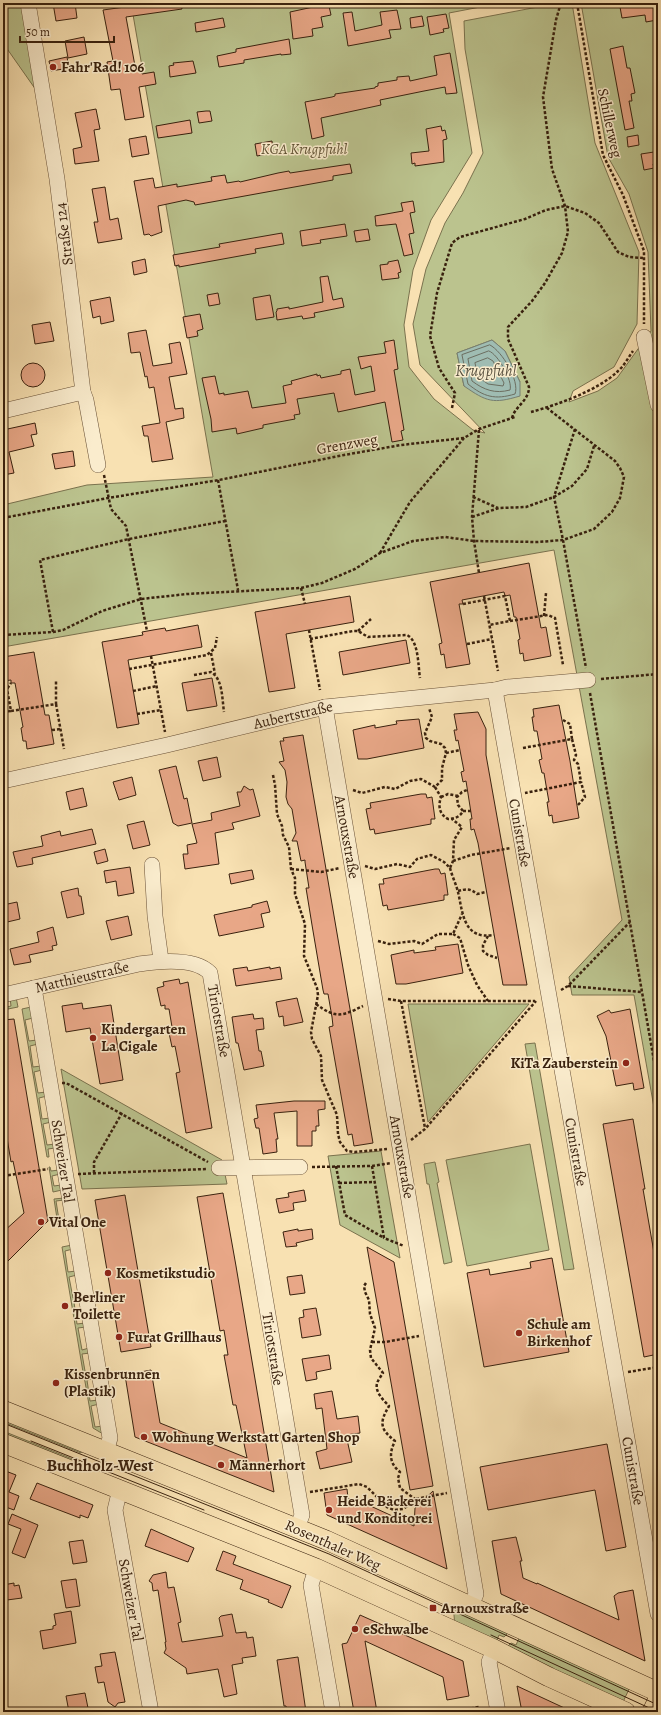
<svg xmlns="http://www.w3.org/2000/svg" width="661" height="1715" font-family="Alegreya,serif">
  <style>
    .green { fill: #bbc38e; stroke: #7a724e; fill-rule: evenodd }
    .water { fill: #9fbcb2; stroke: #767e70 }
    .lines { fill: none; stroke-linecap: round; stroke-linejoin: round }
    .shore { stroke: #6c6e60; stroke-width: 1 }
    .building { fill: #e8a787; stroke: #39210e }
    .minor-casing { stroke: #695137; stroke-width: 16 }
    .major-casing { stroke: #39210e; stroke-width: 20 }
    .path { stroke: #39210e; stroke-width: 2.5; stroke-dasharray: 3 2; stroke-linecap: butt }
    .minor { stroke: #faeccd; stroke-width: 15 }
    .major { stroke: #f8e1b2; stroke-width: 19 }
    .tram { stroke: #39210e; stroke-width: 1 }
    .poi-dot { fill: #8f2418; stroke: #faeccd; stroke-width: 1.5 }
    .labels { text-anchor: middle; stroke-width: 3; stroke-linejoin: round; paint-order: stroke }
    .poi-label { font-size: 15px; font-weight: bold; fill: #39210e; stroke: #faeccd; text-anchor: start }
    .street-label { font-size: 15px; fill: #39210e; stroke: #faeccd }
    .park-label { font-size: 15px; font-style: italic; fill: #605234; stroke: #faeccd }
    .water-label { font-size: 16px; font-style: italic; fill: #58503f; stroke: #faeccd }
    .quarter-label { font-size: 17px; font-weight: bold; fill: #39210e; stroke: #faeccd }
  </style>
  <rect width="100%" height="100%" fill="#f8e1b2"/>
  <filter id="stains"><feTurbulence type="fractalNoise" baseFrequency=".005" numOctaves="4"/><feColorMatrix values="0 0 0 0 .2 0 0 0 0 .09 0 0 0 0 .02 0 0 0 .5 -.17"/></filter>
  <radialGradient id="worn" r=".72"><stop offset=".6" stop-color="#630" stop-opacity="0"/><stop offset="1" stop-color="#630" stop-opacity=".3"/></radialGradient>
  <g class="green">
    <polygon points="3,3 22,3 36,90 3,43"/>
    <path d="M131,3h370l-52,10 23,140 -41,67 -18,50 -9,55 5,42 25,32 39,31 12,3 -65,-68 -7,-41 13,-55 19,-46 18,-30 20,-40 -18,-104 -1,-28 95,-18h13l23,140 44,109 -2,72 -23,43 -41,24 -4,11 29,-11 19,-13 34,-47 -3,-79 -19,-58 -21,-37 -27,-154h77v1127l-24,-135h-62l-3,-18 53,-57 -68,-370 -551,97v-142l84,-20 126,-8zM492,340l13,11 15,31 -56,4 -7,-33z"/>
    <polygon points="16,997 18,1007 3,1010 3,1008 11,1006 10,998"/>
    <polygon points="408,1004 529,1004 428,1122"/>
    <polygon points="31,1007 33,1018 25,1020 29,1041 37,1040 38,1044 30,1046 33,1067 41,1066 42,1070 34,1072 38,1093 46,1092 47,1096 39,1098 42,1119 50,1118 51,1122 43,1124 47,1145 55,1144 55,1148 48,1149 49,1157 47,1157 22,1009"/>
    <polygon points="535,1043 574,1269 564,1270 525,1044"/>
    <polygon points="61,1069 222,1160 227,1184 82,1189"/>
    <polygon points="530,1144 549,1250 467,1266 446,1160"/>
    <polygon points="381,1151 400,1258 340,1225 328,1156"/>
    <polygon points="435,1162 439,1182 437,1183 452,1262 444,1264 429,1184 427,1184 424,1164"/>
    <polygon points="49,1167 50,1167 51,1171 59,1170 60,1174 52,1176 54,1186 61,1185 62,1190 53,1192"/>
    <polygon points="64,1198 64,1200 56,1201 59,1220 67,1219 68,1223 58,1225 54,1199"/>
    <polygon points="72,1245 73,1249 65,1251 68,1272 76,1271 77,1275 69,1277 73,1298 81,1297 81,1301 74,1302 77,1324 85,1323 86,1327 78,1328 82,1350 89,1348 90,1353 82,1354 85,1371 83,1372 62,1247"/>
    <polygon points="94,1374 95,1378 87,1380 90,1401 98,1400 99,1404 91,1406 95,1427 103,1426 103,1434 93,1428 84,1376"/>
    <polygon points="3,1415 83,1447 81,1453 3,1422"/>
    <polygon points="3,1431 80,1462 78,1467 3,1437"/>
    <polygon points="453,1603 508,1633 504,1637 499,1635 495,1645 455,1627"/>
    <polygon points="521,1634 631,1685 622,1704 508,1646 511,1643 516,1645"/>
  </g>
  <path class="water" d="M492,340l13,11 15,31v14c-27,8 -33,6 -56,-10l-7,-33z"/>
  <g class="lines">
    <g class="shore">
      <path d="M490,345c12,6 30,36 25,49 -20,6 -31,3 -47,-10l-6,-29z"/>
      <path d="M489,351c9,3 24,30 21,39 -15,4 -26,0 -38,-9l-4,-22z"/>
      <polygon points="488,358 493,361 504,383 503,386 488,384 478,377 475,363"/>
    </g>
  </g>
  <g class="building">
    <polygon points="53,3 75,3 77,18 56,21"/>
    <polygon points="132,3 181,3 182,9 126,17 135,66 141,65 142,74 154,72 156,84 139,87 144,117 125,120 120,89 111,90 107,62 113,61 103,10 132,6"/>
    <polygon points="646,3 654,3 657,20 646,22 645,15 622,18 620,7"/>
    <polygon points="327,4 328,6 329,6 331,15 321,17 323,27 312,29 313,36 293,39 290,12"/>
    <polygon points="397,10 401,29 389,30 391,38 348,46 343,13 352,12 355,31 382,25 380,12"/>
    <polygon points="446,14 449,28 443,29 444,32 430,35 427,17"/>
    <polygon points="422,16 424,26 411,28 410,18"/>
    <polygon points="223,18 225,27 196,32 195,23"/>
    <polygon points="84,37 87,54 68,58 65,41"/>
    <polygon points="289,39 291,54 281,55 281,54 244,60 244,63 219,67 217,56 236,52 236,49"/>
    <polygon points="623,46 627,68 630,68 635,93 631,94 632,101 629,101 634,128 625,130 610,49"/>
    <polygon points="450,53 457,93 446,94 445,87 424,91 380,100 381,105 321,118 324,136 312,139 305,102 332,97 335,96 335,94 375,88 375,87 378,86 378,83 397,80 397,77 409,76 410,81 437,75 434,56"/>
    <polygon points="67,57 69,68 51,71 49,61"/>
    <polygon points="193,61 196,73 170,77 169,66 174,65 173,63"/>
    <polygon points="96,109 100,129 94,130 99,161 75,164 73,149 82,147 75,113"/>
    <polygon points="206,111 210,111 212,121 199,123 197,112"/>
    <polygon points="190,120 192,133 158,138 156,126"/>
    <polygon points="441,126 442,131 445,130 447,139 443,140 444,162 415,166 415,163 412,164 411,153 429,151 426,129"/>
    <polygon points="638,135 639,145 628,147 627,137"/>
    <polygon points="146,136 149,154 132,157 129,139"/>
    <polygon points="272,141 273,153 257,156 255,144"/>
    <polygon points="654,152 656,164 653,164 654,168 644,170 641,154"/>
    <polygon points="350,164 352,173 333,176 333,180 195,205 194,202 186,200 158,206 162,232 151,236 149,234 144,235 134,181 153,178 155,188 177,184 177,187 212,181 211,177 225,175 227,183 239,181 240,182 278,173 289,171 290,173"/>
    <polygon points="105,187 110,220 118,218 122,239 98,243 94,222 98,222 92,189"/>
    <polygon points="413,201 415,212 410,213 414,233 409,234 413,254 404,256 396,224 376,226 375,216 403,211 401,203"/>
    <polygon points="345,224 347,236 320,240 321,243 302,246 300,231"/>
    <polygon points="368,229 370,240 356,242 354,231"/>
    <polygon points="282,233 284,244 255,249 256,253 179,267 179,265 175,266 173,255 220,247 219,244"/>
    <polygon points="145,259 147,272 134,275 132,262"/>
    <polygon points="398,260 401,272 398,273 399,278 382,280 380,265 388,264 388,262"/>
    <polygon points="328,276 333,300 342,298 344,307 314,313 315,317 303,319 302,316 277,320 276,312 277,311 277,309 289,307 289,309 323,302 320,277"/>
    <polygon points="218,293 220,304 209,306 207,295"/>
    <polygon points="270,295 274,317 256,320 253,298"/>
    <polygon points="110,297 114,321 101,324 100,316 93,318 90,301"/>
    <polygon points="200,314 203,329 197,331 198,336 187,338 183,317"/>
    <polygon points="50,322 54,341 35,344 32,325"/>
    <polygon points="146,330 153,366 172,363 169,344 180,342 187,374 169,377 175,409 183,408 184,418 166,422 173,459 152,462 148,436 144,436 142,426 160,423 154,387 149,388 147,376 145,377 140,352 131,353 128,333"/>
    <polygon points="394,340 398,369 394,370 404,430 401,431 403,440 392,442 385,402 338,412 334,393 297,399 300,414 294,415 295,419 263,425 263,428 237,434 236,428 212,432 211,419 202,378 215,376 219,394 224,393 224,395 248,391 252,408 286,403 283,386 292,384 291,381 317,374 317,376 320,375 321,378 341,374 341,371 350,369 355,395 375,391 371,366 361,369 358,357 386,353 384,342"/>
    <circle cx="33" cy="375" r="12"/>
    <polygon points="35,423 37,434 31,435 34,446 9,452 14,473 3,475 3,430"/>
    <polygon points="73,451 75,466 55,469 52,454"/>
    <polygon points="529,563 541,628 546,627 551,656 524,661 523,653 520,654 518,640 520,639 516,617 514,617 510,595 505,596 504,592 462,600 463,604 459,604 470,664 446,668 444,654 441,655 439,644 442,643 430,582"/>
    <polygon points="350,596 354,622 286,634 295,688 269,692 255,612"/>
    <polygon points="198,625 202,647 128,660 139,724 117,728 102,642 143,635 142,632 153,630 165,628 166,631"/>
    <polygon points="406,640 410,663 343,675 339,652"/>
    <polygon points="34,652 45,715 49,715 54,744 27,749 26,741 23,741 21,728 23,727 15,683 11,683 11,680 3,681 3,657"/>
    <polygon points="212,678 217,706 187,711 182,683"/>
    <polygon points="559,705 570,761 579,818 553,823 552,815 549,816 547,802 549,802 546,785 544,773 542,773 539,760 542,759 537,731 534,731 532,717 534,717 533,709"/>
    <polygon points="478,712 486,729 486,755 527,985 503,985 478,843 474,829 471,830 470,819 472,819 466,781 463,782 461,772 464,771 458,740 456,741 454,730 457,730 454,714"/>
    <polygon points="419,719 424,748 367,759 358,759 353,730 375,725 375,728 397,724 396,721"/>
    <polygon points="303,735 373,1143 354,1146 352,1134 348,1135 329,1027 333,1026 332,1017 328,994 324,994 323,990 312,925 306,888 309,888 305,862 305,860 301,861 297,841 292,841 296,833 292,809 288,804 286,797 287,782 285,770 279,762 284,761 280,741 284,741 283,738"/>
    <polygon points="217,757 221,777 203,781 198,761"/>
    <polygon points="176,766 184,799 187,798 192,823 178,826 173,823 159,770"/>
    <polygon points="132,777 136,795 119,800 113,782"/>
    <polygon points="244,786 250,790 253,789 260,816 232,823 234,829 215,833 219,864 185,869 183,854 188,854 187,845 197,843 192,824 212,820 211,813 240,806 237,792 241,792"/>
    <polygon points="83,788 87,806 70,810 66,792"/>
    <polygon points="421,794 426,794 427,798 432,797 435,819 431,819 431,824 375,834 374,829 370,830 366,809 371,808 370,803"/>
    <polygon points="144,821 150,845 133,849 127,825"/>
    <polygon points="92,829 96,844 32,858 33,864 17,867 13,852 43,846 41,836 60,831 61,836"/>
    <polygon points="105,849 108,861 97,864 94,852"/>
    <polygon points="130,867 134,893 118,896 116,881 106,883 104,871"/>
    <polygon points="435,869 439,869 441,874 445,873 448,895 444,895 444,900 388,910 387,905 383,906 379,884 384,884 383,879"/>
    <polygon points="252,870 254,879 231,884 229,874"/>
    <polygon points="78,888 79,896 81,896 84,914 67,918 61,892"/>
    <polygon points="267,901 270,912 261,914 264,927 219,936 214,915 252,907 252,905"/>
    <polygon points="17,902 20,919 3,923 3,905"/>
    <polygon points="128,916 132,935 111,940 106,921"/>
    <polygon points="53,927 57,945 52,946 53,950 29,955 31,962 14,965 10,949 39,942 37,932"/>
    <polygon points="458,944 463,973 406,984 396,984 391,955 414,950 414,953 436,950 435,947"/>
    <polygon points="247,967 248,971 270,967 270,969 280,967 282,979 236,986 233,969"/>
    <polygon points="179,979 180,984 188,982 212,1128 186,1133 176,1073 180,1072 175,1046 172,1047 169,1033 173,1033 169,1009 165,1009 165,1005 161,1006 157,988 164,986 163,982"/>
    <polygon points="297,998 303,1022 284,1026 283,1016 279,1017 276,1002"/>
    <polygon points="82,1003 83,1009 111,1005 123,1080 100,1084 90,1028 66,1032 62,1006"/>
    <polygon points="630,1009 644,1088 634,1090 633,1083 616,1086 606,1036 597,1016 609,1010 611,1013"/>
    <polygon points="253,1014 254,1019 263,1018 264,1029 256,1030 259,1051 261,1051 264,1066 244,1070 238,1043 236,1043 232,1017"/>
    <polygon points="14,1019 48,1221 3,1266 3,1232 24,1213 13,1161 11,1162 3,1114 3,1020"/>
    <polygon points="294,1101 325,1101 325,1109 318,1110 319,1126 316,1126 316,1131 312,1131 312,1146 297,1146 297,1111 274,1113 278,1139 276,1139 277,1152 263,1154 259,1128 256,1128 254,1119 258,1118 256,1105"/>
    <polygon points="633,1119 645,1189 643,1189 658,1276 658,1354 644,1357 603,1124"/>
    <polygon points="304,1190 306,1201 293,1203 294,1210 279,1213 276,1199 289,1197 288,1193"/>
    <polygon points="223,1193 236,1266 274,1492 135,1437 125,1375 151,1370 160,1423 247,1458 236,1405 233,1405 224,1355 228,1355 224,1330 220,1331 197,1197"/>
    <polygon points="125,1195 151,1347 121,1352 95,1200"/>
    <polygon points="312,1229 313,1239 296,1243 297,1246 286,1247 283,1232 298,1229 298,1231"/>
    <polygon points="367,1247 394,1262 433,1486 410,1490"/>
    <polygon points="552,1258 569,1352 484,1367 467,1273 489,1269 490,1275 531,1268 530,1262"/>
    <polygon points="302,1275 305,1293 290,1295 287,1277"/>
    <polygon points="316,1308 321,1335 302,1338 299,1318 304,1317 303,1310"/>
    <polygon points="329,1355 331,1369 316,1372 317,1379 306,1381 302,1359"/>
    <polygon points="332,1391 337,1419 358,1416 360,1433 346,1435 352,1462 320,1469 316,1452 327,1449 322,1408 316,1409 314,1394"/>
    <polygon points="607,1444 626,1547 606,1551 595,1490 488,1510 480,1467"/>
    <polygon points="3,1470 16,1475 9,1492 19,1496 14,1510 3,1506"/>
    <polygon points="37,1483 93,1505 88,1518 80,1515 80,1518 30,1499"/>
    <polygon points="347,1489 348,1498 363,1505 364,1503 414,1526 415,1508 433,1491 447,1569 327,1515 324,1493"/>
    <polygon points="12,1514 38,1525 25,1558 12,1553 21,1529 8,1524"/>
    <polygon points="151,1529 194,1548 188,1562 145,1546"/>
    <polygon points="516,1537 522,1561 520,1561 523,1578 537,1584 537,1583 619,1620 614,1596 618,1593 633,1590 645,1661 501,1594 492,1541"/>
    <polygon points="83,1540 87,1562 73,1564 69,1542"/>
    <polygon points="223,1551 236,1556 233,1564 291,1586 282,1608 268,1602 269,1600 240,1589 243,1580 216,1570"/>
    <polygon points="166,1572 168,1588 174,1587 181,1622 178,1623 182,1642 223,1636 219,1618 221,1616 232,1614 236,1633 246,1632 247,1638 253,1637 256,1656 242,1658 243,1663 232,1665 237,1694 224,1697 218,1669 187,1674 186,1668 164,1653 166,1649 165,1642 166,1642 158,1590 153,1591 152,1583 149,1581 153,1575"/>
    <polygon points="76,1579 80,1606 66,1608 61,1581"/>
    <polygon points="14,1583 14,1586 19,1585 22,1598 7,1600 6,1595 3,1595 3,1585"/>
    <polygon points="71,1611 76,1643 43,1649 40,1631 53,1629 53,1626 56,1625 54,1614"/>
    <polygon points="360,1615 463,1661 469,1696 447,1700 443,1677 365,1641 377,1712 354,1712 342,1644 347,1643"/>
    <polygon points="115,1652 125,1702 118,1703 115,1707 108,1702 104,1682 98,1683 95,1667 102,1666 100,1654"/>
    <polygon points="298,1657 306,1712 287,1712 286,1706 284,1706 277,1660"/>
    <polygon points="517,1686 573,1712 522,1712"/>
    <polygon points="85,1693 88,1708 83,1709 81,1712 76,1710 69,1712 66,1696"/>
  </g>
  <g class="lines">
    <defs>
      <g id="minor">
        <polyline points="28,3 57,179 83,392 86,400 98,465"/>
        <polyline points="644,337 658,405"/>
        <polyline points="3,411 83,392"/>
        <polyline points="495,690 658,1614"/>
        <polyline points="325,707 476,1594 471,1606"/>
        <polyline points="3,781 167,745 325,707 495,690 507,687 588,680"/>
        <polyline points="152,865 155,916 161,960"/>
        <polyline points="34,988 110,1438 106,1452"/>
        <path d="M3,995l136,-31c20,-3 56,-7 71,9l92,542 -5,13"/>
        <polyline points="219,1168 300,1167"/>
        <polyline points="120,1489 115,1510 151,1712"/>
        <polyline points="316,1568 311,1585 333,1712"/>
        <polyline points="494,1649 489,1662 498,1712"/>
      </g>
      <g id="major">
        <polyline points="3,1410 326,1540 658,1692"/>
        <polyline points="3,1443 316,1568 494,1649 549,1677 626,1712"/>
        <polyline points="652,1712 658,1699"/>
      </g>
    </defs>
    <use href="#minor" class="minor-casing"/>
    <use href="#major" class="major-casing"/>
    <g class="path">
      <polyline points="577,3 603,155 623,195 644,251 644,324"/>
      <polyline points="452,408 455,393 439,368 430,336 437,293 452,243 460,237 525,219 546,210 565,206 585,213 599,223 618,252 629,257 643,258"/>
      <path d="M531,412c26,-7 68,-22 87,-41 6,-5 10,-13 15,-20"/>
      <path d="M512,418c3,-12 17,-17 17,-31l-21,-48v-12l24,-26 13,-18 17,-30 6,-21 -3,-26 -13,-37 -9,-72 13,-77 4,-14 4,-3"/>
      <polyline points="575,429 554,497 563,540 586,668"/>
      <polyline points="479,430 472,517 474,541 479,573"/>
      <polyline points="104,475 111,509 126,526 147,631"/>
      <polyline points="218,480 238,590"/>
      <polyline points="473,497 498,508"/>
      <polyline points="472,517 499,508 526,507 554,497 572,486 587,469 594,446"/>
      <polyline points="3,518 108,498 219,480 344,455 401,445 464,438 479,429 515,417"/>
      <polyline points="380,553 410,502 464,438"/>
      <polyline points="301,588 305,604"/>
      <polyline points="484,596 498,671"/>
      <polyline points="463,604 505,596 510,621 489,625"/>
      <polyline points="544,616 546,593"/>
      <polyline points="510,621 548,615 555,618 563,665"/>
      <polyline points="309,630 320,690"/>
      <polyline points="358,631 371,619"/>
      <polyline points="53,632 40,560 129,539 225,521"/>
      <polyline points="3,635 53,632 63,630 102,611 141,599 187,594 301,588 322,583 355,569 380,553 413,541 445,537 474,541 538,542 563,540 594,529 612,512 620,498 624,477 620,468 615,461 547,408"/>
      <path d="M310,639l43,-8h5l10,6 39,-2c12,6 11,31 13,43"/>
      <polyline points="467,644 492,639"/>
      <polyline points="211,653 215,674"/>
      <polyline points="151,656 165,732"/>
      <polyline points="129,669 207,655 215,648 217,637"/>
      <path d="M194,675l17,-3c12,7 11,27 13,40"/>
      <polyline points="601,679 658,674"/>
      <polyline points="3,690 7,689 11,683"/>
      <polyline points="133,691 157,686"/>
      <polyline points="590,693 658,1084"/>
      <polyline points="56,704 64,749"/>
      <polyline points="11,711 56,704 56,681"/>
      <polyline points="3,712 11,711 7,689"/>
      <polyline points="137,714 161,710"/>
      <polyline points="563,720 570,724 572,739"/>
      <polyline points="52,730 61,729"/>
      <polyline points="523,748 572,739 576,755 574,760 578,764 581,782 525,793"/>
      <polyline points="446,753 460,750"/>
      <polyline points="273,775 275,785 277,814 282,826 283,835 289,847 291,869 295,878 295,894 305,924 304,956 317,988 318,995 311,1032 312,1039 321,1056 322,1080 337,1115 338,1134 340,1142 347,1151 355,1152 387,1149"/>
      <path d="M435,787l6,10c-3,9 -2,17 7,22 6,0 12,-2 15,-8l-5,-6 -1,-8 5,-5 5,-2"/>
      <polyline points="353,790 362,793 385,787 395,789 410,781 421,779 435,787 442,780 442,768 446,753 445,748 441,744 430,741 426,738 425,733 432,717 429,708"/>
      <polyline points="441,797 448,794 458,796"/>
      <polyline points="578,805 585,797 581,782"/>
      <polyline points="463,811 471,811"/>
      <polyline points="453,861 471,855 511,848"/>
      <polyline points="365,866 375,869 397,864 410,867 417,859 431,855 444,862 450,868 453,861 454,840 462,827 452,819"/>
      <path d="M450,868c2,8 6,16 8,24 5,21 5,48 36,43"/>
      <polyline points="291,869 321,872 340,868"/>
      <path d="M458,891c8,-2 12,-3 19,3l9,-2"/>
      <polyline points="453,934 460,938 468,965 477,985 488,1001"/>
      <polyline points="488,936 483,945 483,951 488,955 497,958"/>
      <polyline points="378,941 389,944 414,941 422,944 438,934 453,934 462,914"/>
      <polyline points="568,986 642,992"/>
      <polyline points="561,990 568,986 630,922"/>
      <polyline points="388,999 401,1001 535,1001"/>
      <polyline points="401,1001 425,1128"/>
      <path d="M316,1004c20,15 26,12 47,2"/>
      <polyline points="62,1083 66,1083 208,1162"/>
      <polyline points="411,1140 425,1129 536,1001"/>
      <polyline points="336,1166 345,1215 384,1238"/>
      <polyline points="372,1166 384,1238 404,1246"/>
      <polyline points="312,1167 372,1166 391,1163"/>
      <polyline points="94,1173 94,1162 122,1113"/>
      <polyline points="78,1174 207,1169"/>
      <polyline points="3,1176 48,1169"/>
      <polyline points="339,1183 374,1182"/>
      <polyline points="3,1195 5,1208 3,1217"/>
      <path d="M366,1283l-2,3 1,6 4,8 1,14 5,14 -5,22 1,8 12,15c-2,3 -4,6 -5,8 -5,9 5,19 11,25 -10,17 -9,23 6,35 -6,12 -6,22 5,31l-2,6 2,10 15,11"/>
      <polyline points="372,1342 385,1342 419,1336"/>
      <polyline points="628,1372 658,1367"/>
      <polyline points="310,1492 359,1484 367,1487 387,1507 394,1510 403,1509 409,1505 415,1499 447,1493"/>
      <polyline points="451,1712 479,1707"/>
    </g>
    <use href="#minor" class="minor"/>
    <use href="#major" class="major"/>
    <g class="tram">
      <polyline points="3,1423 329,1554 658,1705"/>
      <polyline points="31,1441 204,1510"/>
      <polyline points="491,1635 658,1712"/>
    </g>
  </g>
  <g class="poi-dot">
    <circle cx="53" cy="67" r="4"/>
    <circle cx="93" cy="1038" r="4"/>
    <circle cx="626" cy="1063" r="4"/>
    <circle cx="41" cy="1222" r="4"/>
    <circle cx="108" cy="1273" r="4"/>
    <circle cx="65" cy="1306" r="4"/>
    <circle cx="519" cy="1333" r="4"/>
    <circle cx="119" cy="1337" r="4"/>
    <circle cx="56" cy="1383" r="4"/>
    <circle cx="144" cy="1437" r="4"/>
    <circle cx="221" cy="1465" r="4"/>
    <circle cx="329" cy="1510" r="4"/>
    <rect x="429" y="1604" width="8" height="8" rx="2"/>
    <circle cx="355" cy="1629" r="4"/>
  </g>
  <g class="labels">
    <g class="poi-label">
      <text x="61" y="72">Fahr'Rad! 106</text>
      <text x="101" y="1034">Kindergarten<tspan x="101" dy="17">La Cigale</tspan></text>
      <text x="618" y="1068" text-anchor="end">KiTa Zauberstein</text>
      <text x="49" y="1227">Vital One</text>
      <text x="116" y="1278">Kosmetikstudio</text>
      <text x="73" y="1302">Berliner<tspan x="73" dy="17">Toilette</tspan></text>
      <text x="527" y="1329">Schule am<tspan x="527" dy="17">Birkenhof</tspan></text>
      <text x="127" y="1342">Furat Grillhaus</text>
      <text x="64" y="1379">Kissenbrunnen<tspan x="64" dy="17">(Plastik)</tspan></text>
      <text x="152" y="1442">Wohnung Werkstatt Garten Shop</text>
      <text x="229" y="1470">Männerhort</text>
      <text x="337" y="1506">Heide Bäckerei<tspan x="337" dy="17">und Konditorei</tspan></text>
      <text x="441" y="1613">Arnouxstraße</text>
      <text x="363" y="1634">eSchwalbe</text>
    </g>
    <g class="street-label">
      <text transform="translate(610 123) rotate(78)" y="5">Schillerweg</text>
      <text transform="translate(64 234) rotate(-97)" y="5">Straße 124</text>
      <text transform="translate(347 444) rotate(-10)" y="5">Grenzweg</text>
      <text transform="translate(293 715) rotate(-13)" y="5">Aubertstraße</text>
      <text transform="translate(520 833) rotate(80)" y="5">Cunistraße</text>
      <text transform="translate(347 837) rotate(80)" y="5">Arnouxstraße</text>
      <text transform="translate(82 977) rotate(-13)" y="5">Matthieustraße</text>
      <text transform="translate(219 1021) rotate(80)" y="5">Tiriotstraße</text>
      <text transform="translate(576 1152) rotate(80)" y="5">Cunistraße</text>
      <text transform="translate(402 1157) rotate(80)" y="5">Arnouxstraße</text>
      <text transform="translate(63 1161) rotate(81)" y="5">Schweizer Tal</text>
      <text transform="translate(273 1349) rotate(81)" y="5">Tiriotstraße</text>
      <text transform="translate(633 1471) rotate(80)" y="5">Cunistraße</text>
      <text transform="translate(333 1545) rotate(24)" y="5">Rosenthaler Weg</text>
      <text transform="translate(131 1600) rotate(80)" y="5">Schweizer Tal</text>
    </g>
    <g class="park-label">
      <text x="304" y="154">KGA Krugpfuhl</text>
    </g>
    <g class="water-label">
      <text x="486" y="376">Krugpfuhl</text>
    </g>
    <g class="quarter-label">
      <text x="100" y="1471">Buchholz-West</text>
    </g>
  </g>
  <rect width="661" height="1715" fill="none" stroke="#f8e1b2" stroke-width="16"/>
  <rect x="4" y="4" width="653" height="1707" fill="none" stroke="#39210e" stroke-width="2"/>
  <rect x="8" y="8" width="645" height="1699" fill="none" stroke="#39210e"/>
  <path d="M20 36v6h94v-6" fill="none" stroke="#39210e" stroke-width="2"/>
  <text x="26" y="36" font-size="12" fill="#39210e" stroke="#faeccd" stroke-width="3" paint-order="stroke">50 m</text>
  <rect width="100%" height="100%" filter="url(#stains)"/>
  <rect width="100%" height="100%" fill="url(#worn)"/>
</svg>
